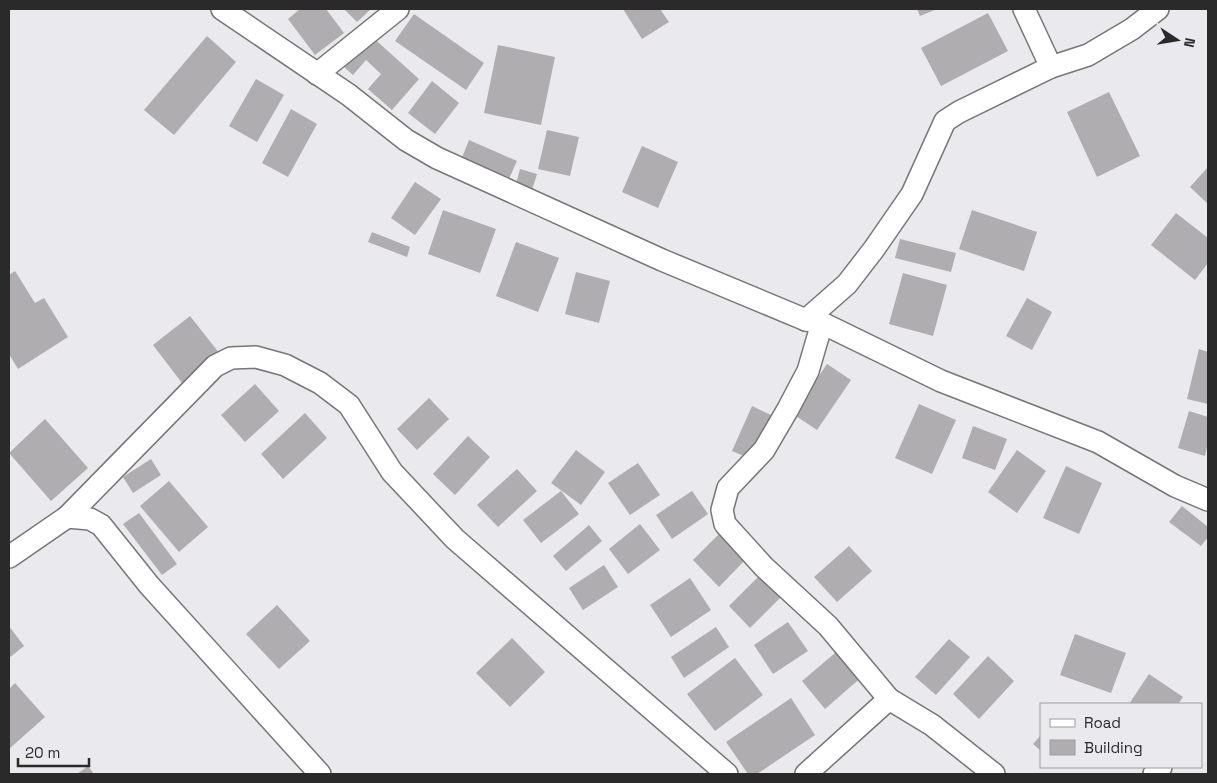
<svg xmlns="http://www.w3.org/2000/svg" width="1217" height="783" font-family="'Space Grotesk',sans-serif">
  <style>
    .building { fill: #b0adb0 }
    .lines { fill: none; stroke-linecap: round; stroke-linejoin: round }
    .street-casing { stroke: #767679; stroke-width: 24 }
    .street { stroke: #fff; stroke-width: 21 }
  </style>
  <rect width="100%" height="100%" fill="#eae9ed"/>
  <g class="building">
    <polygon points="300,9 326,9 344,33 315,55 288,19"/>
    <polygon points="344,9 371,9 357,22"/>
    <polygon points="623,9 660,9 669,22 642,39"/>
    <polygon points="917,9 937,9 920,16"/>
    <polygon points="988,13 1008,51 941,86 921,48"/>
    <polygon points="414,14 484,63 466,90 395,41"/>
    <polygon points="370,35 419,79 392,110 368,89 381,74 366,60 353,75 343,66"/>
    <polygon points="207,36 236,62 174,135 144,110"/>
    <polygon points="498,45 555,57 541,125 484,113"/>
    <polygon points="256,79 284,95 257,142 229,126"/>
    <polygon points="432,81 459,103 435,134 408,113"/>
    <polygon points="1109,92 1140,156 1097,177 1067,112"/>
    <polygon points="291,109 317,124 288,177 262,163"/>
    <polygon points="547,130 579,137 570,176 538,169"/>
    <polygon points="469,140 517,161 508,181 461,160"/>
    <polygon points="642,146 678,162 658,208 622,192"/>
    <polygon points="1208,167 1208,204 1190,187"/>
    <polygon points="520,169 537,174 531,193 515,188"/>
    <polygon points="415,182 441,199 415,235 391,218"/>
    <polygon points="443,210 496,229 480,273 428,254"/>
    <polygon points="972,210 1037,232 1024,271 959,249"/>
    <polygon points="1176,213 1208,238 1208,263 1195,280 1151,245"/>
    <polygon points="372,232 410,247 407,257 368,242"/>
    <polygon points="900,239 956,253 951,272 895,258"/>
    <polygon points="516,242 559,258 538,312 496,296"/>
    <polygon points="15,271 35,303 44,298 68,337 18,369 9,354 9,275"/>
    <polygon points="576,272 610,281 599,323 565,314"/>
    <polygon points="903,273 947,285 933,336 889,324"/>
    <polygon points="1027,298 1052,312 1032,350 1006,336"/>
    <polygon points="190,316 220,354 182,383 153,345"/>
    <polygon points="1199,349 1208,352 1208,404 1187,399"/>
    <polygon points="827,364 851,380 817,430 793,414"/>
    <polygon points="255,384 279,411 245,442 221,415"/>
    <polygon points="429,398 449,419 417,450 397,429"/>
    <polygon points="919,404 956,420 932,474 895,458"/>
    <polygon points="752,406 773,416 753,460 732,451"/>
    <polygon points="1189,411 1208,417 1208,443 1205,456 1178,448"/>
    <polygon points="305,413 327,438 283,479 261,454"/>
    <polygon points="45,419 88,468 51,501 9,453"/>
    <polygon points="973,426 1007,439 995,470 962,458"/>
    <polygon points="468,436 490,457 455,495 433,474"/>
    <polygon points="576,450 605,472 581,505 551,483"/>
    <polygon points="1017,450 1046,471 1017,513 988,492"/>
    <polygon points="151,459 161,475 133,493 123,477"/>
    <polygon points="638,463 660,495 630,515 608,483"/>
    <polygon points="1066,466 1102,483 1079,534 1043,518"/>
    <polygon points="517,469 537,491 498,527 477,505"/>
    <polygon points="169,481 208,527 179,552 140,506"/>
    <polygon points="561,491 579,514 541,543 523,520"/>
    <polygon points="692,491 708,514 672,539 656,515"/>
    <polygon points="1182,506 1208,527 1208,537 1201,546 1169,522"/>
    <polygon points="139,513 177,564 162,575 123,524"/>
    <polygon points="640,524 660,550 628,574 609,549"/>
    <polygon points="589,525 602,541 566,571 553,556"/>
    <polygon points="721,532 747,558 719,587 693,560"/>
    <polygon points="849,546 872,571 837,602 814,577"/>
    <polygon points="604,565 618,587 583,610 569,588"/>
    <polygon points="761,574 782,596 750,628 729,606"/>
    <polygon points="690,578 711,610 671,637 650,605"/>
    <polygon points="277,605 310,641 279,669 246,634"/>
    <polygon points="788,622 808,651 773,674 754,645"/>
    <polygon points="9,626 24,646 9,658"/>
    <polygon points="716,627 729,647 684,678 671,657"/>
    <polygon points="1075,634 1126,653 1111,693 1060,675"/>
    <polygon points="512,638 545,672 510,707 476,673"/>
    <polygon points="949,639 970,657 936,695 915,677"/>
    <polygon points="841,648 864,675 825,709 802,681"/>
    <polygon points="988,656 1014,681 979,719 953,694"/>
    <polygon points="735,658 763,695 715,731 687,694"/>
    <polygon points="1149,674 1183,697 1178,704 1129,704"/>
    <polygon points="15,683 45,717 9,749 9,689"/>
    <polygon points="791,698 815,735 757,774 748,774 726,742"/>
    <polygon points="1041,735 1041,751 1033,744"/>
    <polygon points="88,766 94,774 77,774"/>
  </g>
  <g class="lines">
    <defs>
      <g id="street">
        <polyline points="222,9 349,95 406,140 437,158 662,260 806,320 822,323 941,381 1098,442 1175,486 1208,500"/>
        <polyline points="1024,9 1051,67"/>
        <polyline points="317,74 398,9"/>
        <polyline points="806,320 847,284 874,249 912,194 945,121 959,112 1051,67 1088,55 1132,29 1158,9"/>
        <polyline points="822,323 808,371 788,409 764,450 728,488 722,510 725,524 764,567 828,626 889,699"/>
        <polyline points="67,517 90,519 101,525 149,585 320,774"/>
        <polyline points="9,557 67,517 215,366 231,358 256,357 285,365 320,383 349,405 392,472 455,539 727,774"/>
        <polyline points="806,774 889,699 932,725 994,774"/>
        <polyline points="1154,774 1161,767"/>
      </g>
    </defs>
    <use href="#street" class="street-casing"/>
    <use href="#street" class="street"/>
  </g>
  <rect width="1217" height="783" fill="none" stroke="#2a2a2b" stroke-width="20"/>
  <rect x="1040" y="703" width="162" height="65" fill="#eae9ed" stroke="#9d9d9f"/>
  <rect x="1050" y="719" width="25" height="8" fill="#ffffff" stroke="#9d9d9f"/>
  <text x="1084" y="728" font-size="15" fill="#2a2a2b">Road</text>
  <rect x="1050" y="740" width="25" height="15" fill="#b0adb0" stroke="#9d9d9f"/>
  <text x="1084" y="753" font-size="15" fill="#2a2a2b">Building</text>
  <g transform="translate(1177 40) rotate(102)" stroke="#eae9ed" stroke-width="4" paint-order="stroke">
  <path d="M0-4L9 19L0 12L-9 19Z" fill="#2a2a2b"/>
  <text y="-8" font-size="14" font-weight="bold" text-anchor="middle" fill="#2a2a2b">N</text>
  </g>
  <path d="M18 758v8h71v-8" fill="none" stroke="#2a2a2b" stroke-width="2.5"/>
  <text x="25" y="758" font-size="15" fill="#2a2a2b" stroke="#eae9ed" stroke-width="4" paint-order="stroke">20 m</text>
</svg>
